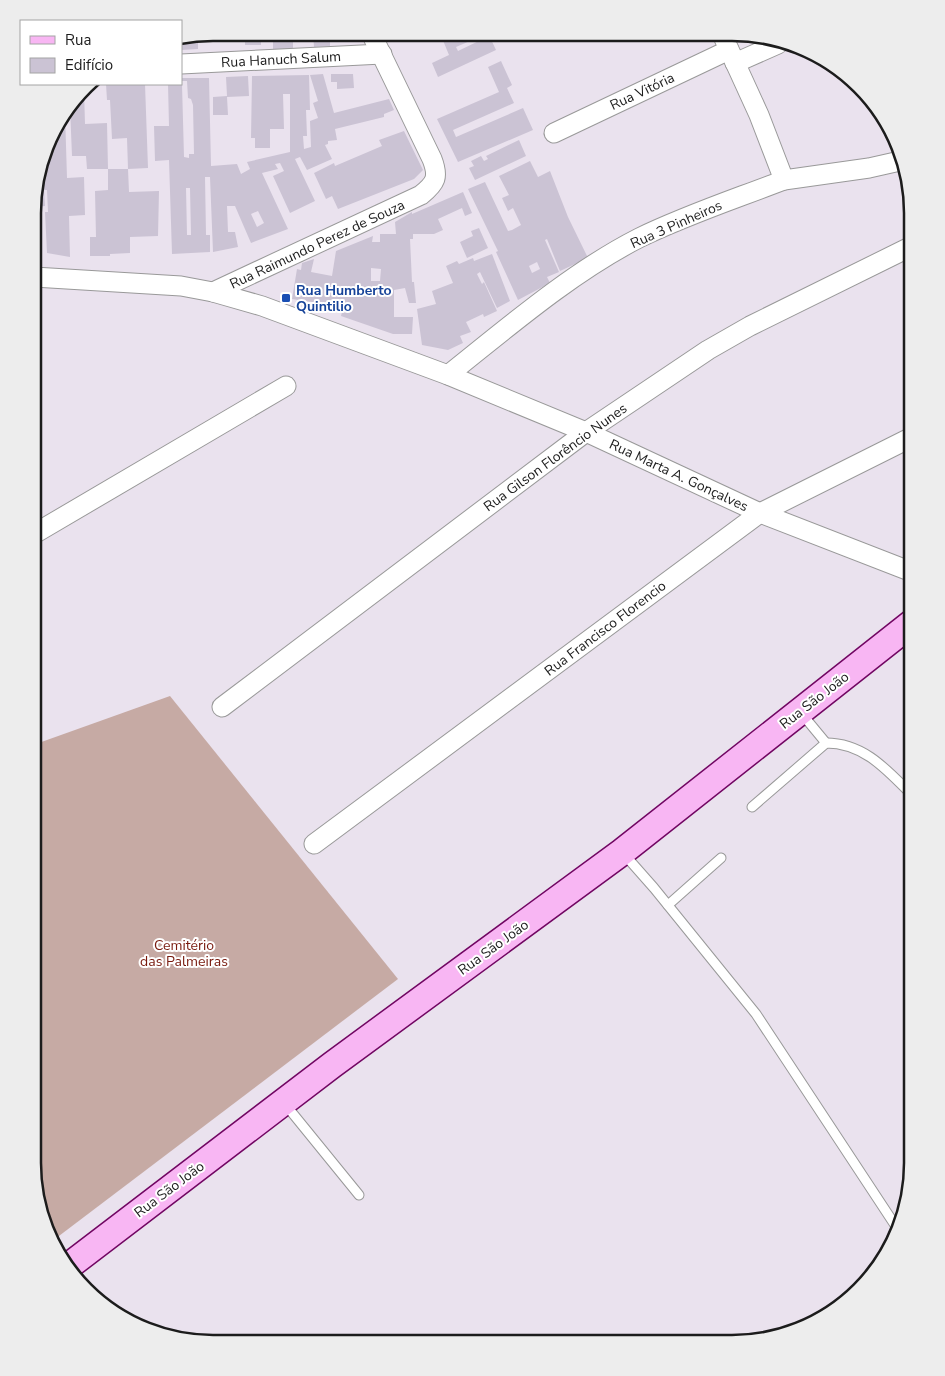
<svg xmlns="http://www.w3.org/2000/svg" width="945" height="1376" font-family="'Nunito Sans',sans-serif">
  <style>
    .cemetery { fill: #c6aaa4 }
    .building { fill: #cbc3d4; fill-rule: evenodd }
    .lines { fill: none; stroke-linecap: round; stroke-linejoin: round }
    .lane-casing { stroke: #999; stroke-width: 11 }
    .street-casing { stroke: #999; stroke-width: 21 }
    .secondary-casing { stroke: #710662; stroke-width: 29 }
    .lane { stroke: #fff; stroke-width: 9 }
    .street { stroke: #fff; stroke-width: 19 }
    .secondary { stroke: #f8b6f3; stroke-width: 26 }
    .transit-dot { fill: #1a4fb4; stroke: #fff; stroke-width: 2 }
    .labels { text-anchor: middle; stroke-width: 4; stroke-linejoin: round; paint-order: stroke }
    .street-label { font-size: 14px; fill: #1c1c1c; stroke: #fff }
    .transit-label { font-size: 14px; font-weight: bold; fill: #164399; stroke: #fff; text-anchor: start }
    .park-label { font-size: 14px; fill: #78190d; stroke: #fff }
    .rim { fill: none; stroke: #1c1c1c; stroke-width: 2.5 }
  </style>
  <rect width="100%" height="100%" fill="#eae2ee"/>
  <polygon class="cemetery" points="170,696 398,979 51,1242 33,1162 33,745"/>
  <g class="building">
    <rect x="245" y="33" width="16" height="12"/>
    <rect x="273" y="33" width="20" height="16"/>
    <polygon points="313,33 330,33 330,46 314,47"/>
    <path d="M454,33h34l8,17 -58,27 -6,-14 17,-8 -7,-17zM484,35l1,3 -27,13 -2,-4z"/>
    <polygon points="198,35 198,49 181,50 181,38"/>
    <polygon points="501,61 512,85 507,88 514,103 453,130 456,137 523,108 533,130 458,162 437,119 499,92 488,67"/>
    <path d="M323,74l11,39 55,-14 5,11 -10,4v3l-49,12 2,11 -9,1v3l-3,1 7,14 -25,11 -7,-13 -5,2 20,42 -25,12 -17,-37 11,-5 -4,-8 -5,1 3,5 -16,4 26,56 -37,14 -16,-37h-8l1,26h7l3,15 -25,5 -3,-75h-5l1,58h4v17l-38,2 -3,-94 -14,1 -1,-35h15l-1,-42h14l2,73 5,1v-4h5l-1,-49 -2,-6 -3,-1 -1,-17h-6v-3h28l2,88 26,-2 4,10 9,-5 -3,-7 43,-10v-58h-7l1,35h-14v19h-15v-10h-4l1,-62 57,-1 1,35h-4l1,26h-4l1,13 7,-2 -1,-26 8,-3 -5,-15 5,-2 -8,-26zM186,188h4l1,47h-4zM258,211l6,12 -7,4 -6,-13z"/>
    <polygon points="331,74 353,74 354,88 337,89 337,82 331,82"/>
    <polygon points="248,76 249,96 227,97 228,115 213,115 213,97 227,96 226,77"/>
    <polygon points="106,84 145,84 148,168 128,169 127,138 112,139 110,100 107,100"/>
    <polygon points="84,90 85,124 107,123 108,169 87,169 86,156 72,156 70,107"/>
    <polygon points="65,113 67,178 84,177 85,215 69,216 70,257 47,253 45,212 48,212 47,190 44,190 45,206 34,207 34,190 41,171 43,171 43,164 45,157 52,156 51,139 57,123"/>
    <polygon points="404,131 423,170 414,179 338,209 332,196 326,199 314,173 334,163 335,166 382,146 379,140"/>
    <polygon points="519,140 526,156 475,180 469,168 474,166 471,161 481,156 484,161 488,159 486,156"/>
    <path d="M530,161l8,16 12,-6 18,46 20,41 -28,13 -13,-32 -2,1 14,32 -12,5 3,6 -32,17 -22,-48 2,-1 -2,-4 -28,-58 17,-7 23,49 4,-1 9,-5 -8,-17 -5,3 -6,-13 7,-3 -10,-19zM537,262l3,7 -8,4 -3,-7z"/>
    <polygon points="108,169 128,169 129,192 159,191 158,236 130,237 130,253 110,254 110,256 90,256 90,237 96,237 95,191 108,190"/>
    <path d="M463,192l9,21 -7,3 -3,-8 -24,11 5,11 -9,4h-21v5h-3l2,43h2l2,21h-7l-4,-15 -11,2v27h19l-1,17h-19l-52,-18 1,-4h-13l2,-4h-13l1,-5 -27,-4 5,-30 4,1 1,-7 12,-4 -3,13 21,4 4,-25 37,-15 -1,6h8v-8h16l-1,-12 17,-10v2zM371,268l10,1 -1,12h-9z"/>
    <polygon points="479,228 488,248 467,258 460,242 473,236 471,231"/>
    <polygon points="492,254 510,301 497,308 480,272 477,274 482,284 484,282 497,311 484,317 483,314 466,322 471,332 460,336 463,343 448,350 422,345 417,309 436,304 432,291 453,283 446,266 457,261 459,264 473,258 474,261"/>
  </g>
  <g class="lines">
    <defs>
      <g id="lane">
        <polyline points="802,714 826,743"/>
        <path d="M752,807l74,-64c38,0 61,27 86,52"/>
        <polyline points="624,854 654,888 756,1014 895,1225"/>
        <polyline points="668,905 721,858"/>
        <polyline points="285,1104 359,1195"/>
      </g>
      <g id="street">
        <polyline points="735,63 778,44"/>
        <polyline points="181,64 382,54"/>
        <polyline points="554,133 729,50"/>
        <polyline points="784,180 869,168 900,161"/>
        <polyline points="34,277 181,286 213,292 262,306 448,375 586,432 760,513 912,572"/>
        <path d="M213,292l208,-97c15,-12 18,-18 11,-36l-61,-126"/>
        <path d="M448,375c59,-47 124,-103 191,-137 47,-23 96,-39 145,-58l-25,-65 -37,-81"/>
        <polyline points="34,534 286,386"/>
        <polyline points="222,707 586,432 708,350 750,326 912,246"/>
        <polyline points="314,844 760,513 912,437"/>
      </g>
      <polyline id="secondary" points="70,1265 332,1065 622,852 912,623"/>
    </defs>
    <use href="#lane" class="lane-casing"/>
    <use href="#street" class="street-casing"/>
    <use href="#secondary" class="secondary-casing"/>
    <use href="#lane" class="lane"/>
    <use href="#street" class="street"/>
    <use href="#secondary" class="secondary"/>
  </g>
  <rect class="transit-dot" x="281" y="293" width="10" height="10" rx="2.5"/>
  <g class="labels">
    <g class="street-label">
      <text transform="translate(281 59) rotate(-3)" y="5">Rua Hanuch Salum</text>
      <text transform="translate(642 91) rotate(-25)" y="5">Rua Vitória</text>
      <text transform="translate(676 224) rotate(-24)" y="5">Rua 3 Pinheiros</text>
      <text transform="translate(317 244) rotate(-25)" y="5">Rua Raimundo Perez de Souza</text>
      <text transform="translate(555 457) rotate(-36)" y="5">Rua Gilson Florêncio Nunes</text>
      <text transform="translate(679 475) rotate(25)" y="5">Rua Marta A. Gonçalves</text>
      <text transform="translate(605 628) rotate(-37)" y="5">Rua Francisco Florencio</text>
      <text transform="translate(814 700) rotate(-38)" y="5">Rua São João</text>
      <text transform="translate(493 947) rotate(-36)" y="5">Rua São João</text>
      <text transform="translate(169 1189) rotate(-37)" y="5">Rua São João</text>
    </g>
    <g class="transit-label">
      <text x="296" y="295">Rua Humberto<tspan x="296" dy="16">Quintilio</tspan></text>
    </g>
    <g class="park-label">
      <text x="184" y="950">Cemitério<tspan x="184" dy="16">das Palmeiras</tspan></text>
    </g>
  </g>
  <path d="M0 0H945V1376H0ZM213 41H732A172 172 0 0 1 904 213V1163A172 172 0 0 1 732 1335H213A172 172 0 0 1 41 1163V213A172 172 0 0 1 213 41Z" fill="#ededed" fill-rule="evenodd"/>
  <path class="rim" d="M213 41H732A172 172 0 0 1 904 213V1163A172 172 0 0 1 732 1335H213A172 172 0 0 1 41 1163V213A172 172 0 0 1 213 41Z"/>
  <rect x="20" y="20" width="162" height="65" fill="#ffffff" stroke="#a4a4a4"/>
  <rect x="30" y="36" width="25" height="8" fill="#f8b6f3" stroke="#a4a4a4"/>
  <text x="65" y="45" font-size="15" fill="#1c1c1c">Rua</text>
  <rect x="30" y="58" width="25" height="15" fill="#cbc3d4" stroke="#a4a4a4"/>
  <text x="65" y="70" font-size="15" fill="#1c1c1c">Edifício</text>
</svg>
